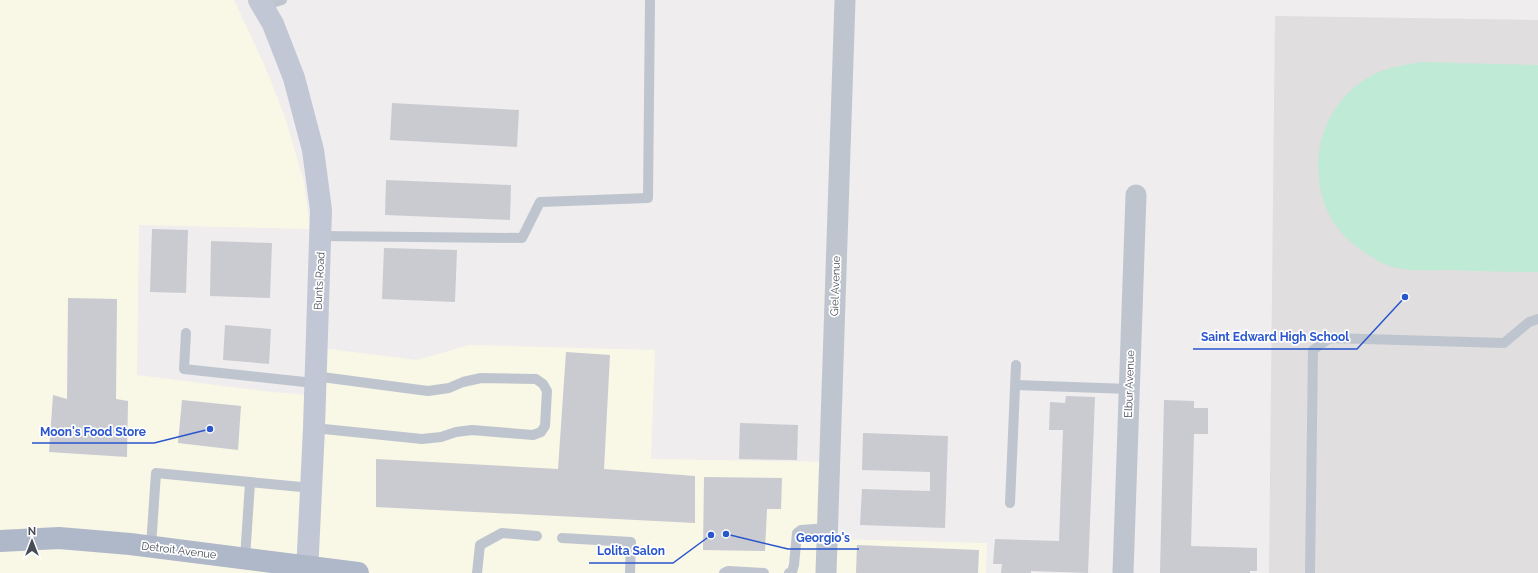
<svg xmlns="http://www.w3.org/2000/svg" width="1538" height="573" font-family="Raleway,sans-serif">
  <style>
    .commercial { fill: #f9f7e6 }
    .education { fill: #e0dede }
    .green { fill: #beead6 }
    .building { fill: #cacbd1 }
    .lines { fill: none; stroke-linecap: round; stroke-linejoin: round }
    .lane { stroke: #bfc5ce; stroke-width: 10 }
    .street { stroke: #bfc5ce; stroke-width: 21 }
    .secondary { stroke: #c1c7d4; stroke-width: 22 }
    .primary { stroke: #aeb8c9; stroke-width: 22 }
    .labels { text-anchor: middle; stroke-width: 3.5; stroke-linejoin: round; paint-order: stroke }
    .street-label { font-size: 11px; fill: #474d58; stroke: #fff }
    .leader { fill: none; stroke: #2956cd; stroke-width: 1.5 }
    .callout-dot { fill: #2956cd; stroke: #fff; stroke-width: 1.5 }
    .callout-label { font-size: 12px; text-anchor: middle; font-weight: bold; fill: #2956cd; stroke: #fff; stroke-width: 3.5; stroke-linejoin: round; paint-order: stroke }
  </style>
  <rect width="100%" height="100%" fill="#efeded"/>
  <polygon class="commercial" points="0,0 234,0 264,64 285,117 304,182 310,229 139,225 137,375 273,392 319,396 321,348 417,360 469,345 655,350 651,459 836,462 836,539 987,543 986,573 0,573"/>
  <polygon class="education" points="1275,16 1538,20 1538,573 1269,573"/>
  <path class="green" d="M1420,62l118,3v207c-29,0 -58,-1 -88,-2 -21,0 -48,3 -68,-7 -19,-10 -39,-25 -50,-43 -27,-49 -14,-111 34,-141 16,-11 35,-13 54,-17z"/>
  <g class="building">
    <polygon points="392,103 519,110 517,147 390,140"/>
    <polygon points="386,180 511,185 510,220 385,215"/>
    <polygon points="152,229 188,230 186,293 150,292"/>
    <polygon points="211,241 272,243 270,298 210,296"/>
    <polygon points="384,248 457,250 455,302 382,299"/>
    <polygon points="68,298 117,299 116,399 128,401 127,457 49,452 53,395 67,399"/>
    <polygon points="225,325 271,329 269,364 223,360"/>
    <polygon points="566,352 610,355 604,469 695,476 695,523 376,507 376,459 558,469"/>
    <polygon points="1066,396 1095,397 1088,573 1031,571 1031,573 1001,573 1002,564 993,564 995,539 1059,541 1063,430 1049,430 1050,402 1065,403"/>
    <polygon points="182,400 241,406 238,450 178,443"/>
    <polygon points="1164,400 1194,401 1194,408 1208,408 1208,434 1194,434 1191,546 1257,548 1257,571 1250,571 1250,573 1160,573"/>
    <polygon points="740,423 798,425 797,460 739,459"/>
    <polygon points="863,433 948,436 945,528 860,525 862,489 930,491 930,472 862,470"/>
    <polygon points="704,477 782,478 781,509 767,509 765,551 703,550"/>
    <polygon points="857,545 979,550 978,573 856,573"/>
  </g>
  <g class="lines">
    <g class="lane">
      <polyline points="262,6 282,0"/>
      <polyline points="321,236 522,238 540,202 648,198 650,0"/>
      <polyline points="186,333 184,369 314,383"/>
      <polyline points="1016,385 1129,389"/>
      <polyline points="314,428 422,439 441,437 456,432 472,430 533,435 541,432 545,426 547,391 543,384 536,379 481,378 463,382 449,388 428,391 314,376"/>
      <polyline points="1010,503 1016,365"/>
      <polyline points="562,538 631,542 630,573"/>
      <polyline points="151,546 156,473 312,488"/>
      <polyline points="245,558 250,483"/>
      <polyline points="477,573 480,545 502,533 537,536"/>
      <polyline points="724,573 728,571 764,573"/>
      <polyline points="789,573 792,572 794,565 797,533 801,530 828,528"/>
      <polyline points="1310,573 1313,350 1330,338 1504,343 1529,322 1538,319"/>
    </g>
    <g class="street">
      <polyline points="826,573 845,0"/>
      <polyline points="1123,573 1136,195"/>
    </g>
    <polyline class="secondary" points="259,0 273,24 294,78 313,150 321,210 314,428 307,573"/>
    <polyline class="primary" points="0,541 59,538 130,544 358,573"/>
  </g>
  <g class="labels">
    <g class="street-label">
      <text transform="translate(319 281) rotate(-87)" y="4">Bunts Road</text>
      <text transform="translate(835 286) rotate(-88)" y="4">Giel Avenue</text>
      <text transform="translate(1129 384) rotate(-88)" y="4">Elbur Avenue</text>
      <text transform="translate(179 550) rotate(7)" y="4">Detroit Avenue</text>
    </g>
  </g>
  <path class="leader" d="M1405 297L1357 349H1193M210 429L154 443H32M726 534L788 549H859M711 535L673 563H589"/>
  <g class="callout-dot">
    <circle cx="1405" cy="297" r="4"/>
    <circle cx="210" cy="429" r="4"/>
    <circle cx="726" cy="534" r="4"/>
    <circle cx="711" cy="535" r="4"/>
  </g>
  <g class="callout-label">
    <text x="1275" y="341">Saint Edward High School</text>
    <text x="93" y="436">Moon's Food Store</text>
    <text x="823" y="542">Georgio's</text>
    <text x="631" y="555">Lolita Salon</text>
  </g>
  <g transform="translate(32 541)" stroke="#ffffff" stroke-width="3" paint-order="stroke">
  <path d="M0-3L7 15L0 10L-7 15Z" fill="#474d58"/>
  <text y="-6" font-size="11" font-weight="bold" text-anchor="middle" fill="#474d58">N</text>
  </g>
</svg>
